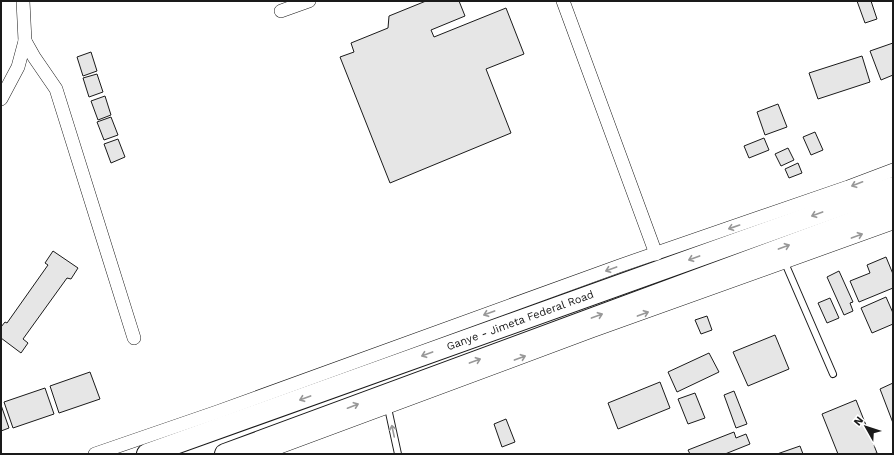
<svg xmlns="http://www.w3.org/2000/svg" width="894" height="455" font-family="'Work Sans',sans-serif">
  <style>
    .building { fill: #e6e6e6; stroke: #1a1a1a }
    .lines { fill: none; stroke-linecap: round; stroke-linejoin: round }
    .service-casing { stroke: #1a1a1a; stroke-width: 8 }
    .minor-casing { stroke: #1a1a1a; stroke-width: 14 }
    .primary-casing { stroke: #1a1a1a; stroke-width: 22 }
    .service { stroke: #fff; stroke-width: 6 }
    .minor { stroke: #fff; stroke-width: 13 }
    .primary { stroke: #fff; stroke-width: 20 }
    .oneway { stroke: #989898 }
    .labels { text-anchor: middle; stroke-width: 3; stroke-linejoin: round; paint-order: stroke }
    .street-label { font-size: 11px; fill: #1a1a1a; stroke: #fff }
  </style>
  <rect width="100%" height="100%" fill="#fff"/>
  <g class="building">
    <polygon points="426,1 459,1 465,16 431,30 434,37 506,8 524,54 486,69 511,133 390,183 340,57 354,52 351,43 388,28 389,16"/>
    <polygon points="857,1 871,1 877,19 865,23"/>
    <polygon points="893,43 893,75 881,80 870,51"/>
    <polygon points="91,52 97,71 83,76 77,57"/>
    <polygon points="862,56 870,82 818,99 809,73"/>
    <polygon points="97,74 103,92 89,97 83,78"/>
    <polygon points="105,96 111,115 98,120 91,101"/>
    <polygon points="778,104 787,127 765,135 757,112"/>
    <polygon points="111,117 118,135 104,140 97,122"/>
    <polygon points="815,132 823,150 811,155 803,137"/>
    <polygon points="764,138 769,150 749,158 744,146"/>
    <polygon points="118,139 125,157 111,163 104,144"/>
    <polygon points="788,148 794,160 781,166 775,154"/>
    <polygon points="798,163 802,173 789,178 785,169"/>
    <polygon points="53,251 78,268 71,279 67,278 23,339 28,343 21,353 1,338 1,327 5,322 7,323 48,265 45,263"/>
    <polygon points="886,257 893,274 893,288 859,302 850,281 870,273 867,265"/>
    <polygon points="839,271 853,302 850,303 853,311 844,315 827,277"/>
    <polygon points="886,297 893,313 893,324 872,333 861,308"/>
    <polygon points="830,298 839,318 827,323 818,303"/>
    <polygon points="707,316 712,330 701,334 695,320"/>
    <polygon points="775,335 789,369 748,386 733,352"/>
    <polygon points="709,353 719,372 677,392 668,372"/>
    <polygon points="90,372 100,399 59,413 50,386"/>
    <polygon points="660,382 670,408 618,429 608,403"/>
    <polygon points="893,383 893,423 880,389"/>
    <polygon points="45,388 54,414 13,428 4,402"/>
    <polygon points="734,391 747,424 736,428 724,395"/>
    <polygon points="695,393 705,418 688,424 678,399"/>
    <polygon points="856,400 877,453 873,454 838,454 822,414"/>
    <polygon points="1,405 9,428 1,431"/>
    <polygon points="506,419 515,442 502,447 494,424"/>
    <polygon points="734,432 736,438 746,434 750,444 725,454 690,454 688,450"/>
    <polygon points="800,446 803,454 777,454"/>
  </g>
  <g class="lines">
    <defs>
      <g id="service">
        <polyline points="785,263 833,374"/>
        <polyline points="388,408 398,454"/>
      </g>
      <g id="minor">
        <polyline points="563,1 656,254"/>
        <polyline points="281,11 309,1"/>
        <polyline points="25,41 34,57 56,89 134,338"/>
        <polyline points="1,99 18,67 25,41 23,1"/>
        <polyline points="95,454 217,412 619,266 848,187 893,170"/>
        <polyline points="261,454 592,331 893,223"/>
      </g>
      <g id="primary">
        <polyline points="147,454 893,187"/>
        <polyline points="225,454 893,207"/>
      </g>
    </defs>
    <use href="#service" class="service-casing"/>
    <use href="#minor" class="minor-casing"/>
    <use href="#primary" class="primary-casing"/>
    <use href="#service" class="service"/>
    <use href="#minor" class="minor"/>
    <use href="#primary" class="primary"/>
  </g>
  <defs><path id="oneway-shaft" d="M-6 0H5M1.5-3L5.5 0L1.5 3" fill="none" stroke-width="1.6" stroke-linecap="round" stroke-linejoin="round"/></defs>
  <g class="oneway">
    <use href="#oneway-shaft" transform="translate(857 184) rotate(159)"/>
    <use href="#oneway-shaft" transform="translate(817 214) rotate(160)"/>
    <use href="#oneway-shaft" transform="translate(734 227) rotate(161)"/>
    <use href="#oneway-shaft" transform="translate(857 236) rotate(-20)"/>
    <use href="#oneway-shaft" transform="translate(784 247) rotate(-20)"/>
    <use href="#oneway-shaft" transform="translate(694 258) rotate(160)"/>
    <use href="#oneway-shaft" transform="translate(611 269) rotate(160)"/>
    <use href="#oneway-shaft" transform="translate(489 313) rotate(160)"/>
    <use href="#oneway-shaft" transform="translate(643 314) rotate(-20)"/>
    <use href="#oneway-shaft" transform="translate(597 316) rotate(-20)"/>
    <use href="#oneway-shaft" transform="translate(427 354) rotate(160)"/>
    <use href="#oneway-shaft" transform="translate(520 358) rotate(-20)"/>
    <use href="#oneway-shaft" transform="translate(475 361) rotate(-20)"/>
    <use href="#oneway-shaft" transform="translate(305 398) rotate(160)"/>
    <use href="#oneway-shaft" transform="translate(353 406) rotate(-21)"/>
    <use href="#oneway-shaft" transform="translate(393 431) rotate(-102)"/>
  </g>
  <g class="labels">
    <g class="street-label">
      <text transform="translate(520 320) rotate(-20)" y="4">Ganye - Jimeta Federal Road</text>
    </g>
  </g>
  <rect width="894" height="455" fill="none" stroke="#1a1a1a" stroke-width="4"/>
  <g transform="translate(866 427) rotate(309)" stroke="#ffffff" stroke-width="3" paint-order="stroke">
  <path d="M0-3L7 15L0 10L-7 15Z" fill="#1a1a1a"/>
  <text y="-6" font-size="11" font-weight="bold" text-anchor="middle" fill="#1a1a1a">N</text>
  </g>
</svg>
